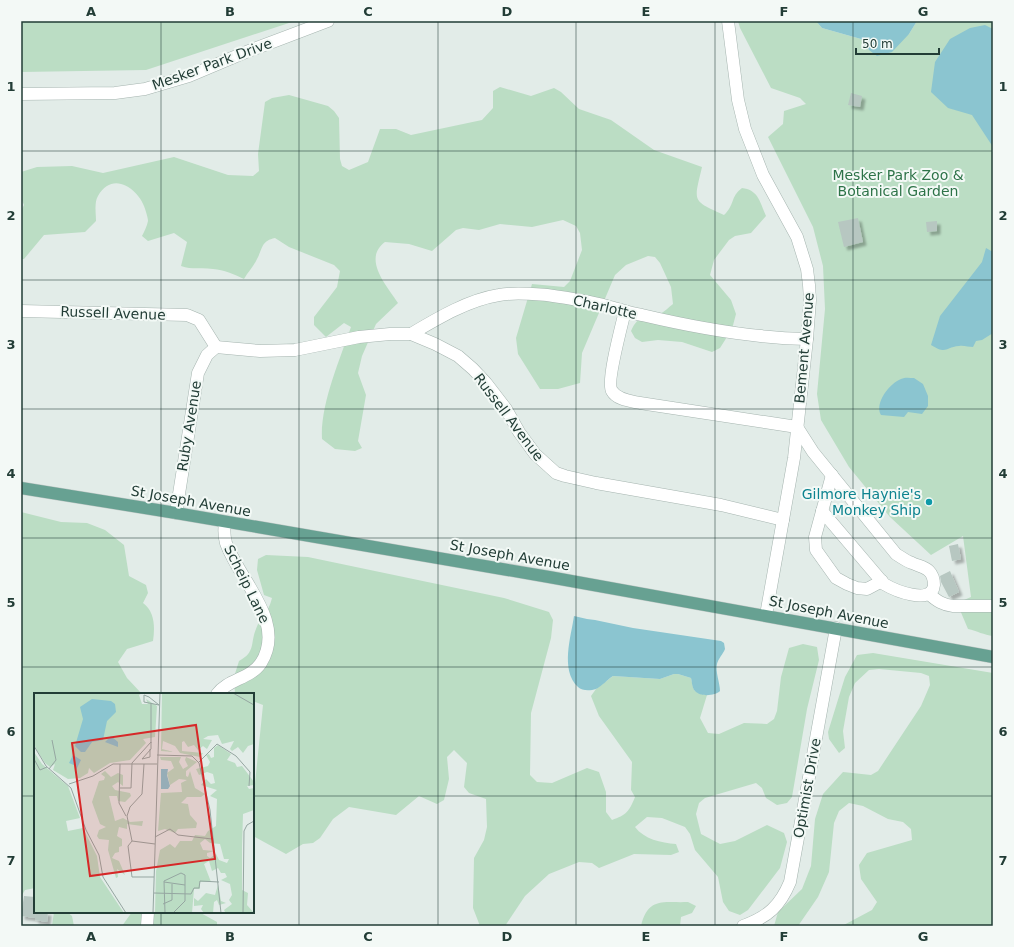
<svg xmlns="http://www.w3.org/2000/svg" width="1014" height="947" font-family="'DejaVu Sans',sans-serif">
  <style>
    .green { fill: #bbddc4 }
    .water { fill: #8bc5d0 }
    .building { fill: #b7c7c1; filter: url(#shadow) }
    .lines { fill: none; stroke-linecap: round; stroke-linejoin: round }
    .minor-casing { stroke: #a5b4af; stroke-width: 13 }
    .major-casing { stroke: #c1c9c7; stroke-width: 13 }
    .minor { stroke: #fff; stroke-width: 12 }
    .major { stroke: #67a192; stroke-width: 12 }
    .grid { fill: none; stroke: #223d36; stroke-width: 1; stroke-opacity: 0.55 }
    .culture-dot { fill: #0f9aa8; stroke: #f3f9f6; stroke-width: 1.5 }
    .labels { text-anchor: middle; stroke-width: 4; stroke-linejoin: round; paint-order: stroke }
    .street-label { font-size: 14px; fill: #223d36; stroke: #f3f9f6 }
    .park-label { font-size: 14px; fill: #2d7348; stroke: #f3f9f6 }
    .culture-label { font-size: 14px; fill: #0d838f; stroke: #f3f9f6; text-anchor: end }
    .inset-road { fill: none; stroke: #95a6a1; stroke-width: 1 }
    .view { fill: #d62828; fill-opacity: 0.15; stroke: #d62828; stroke-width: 2 }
    .inset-edge { fill: none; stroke: #223d36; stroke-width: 2 }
    .neatline { fill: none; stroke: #223d36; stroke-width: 1.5 }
    .grid-label { font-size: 13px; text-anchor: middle; font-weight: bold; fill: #223d36 }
  </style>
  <defs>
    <filter id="shadow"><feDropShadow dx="3.5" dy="3.5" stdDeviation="1" flood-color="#0004"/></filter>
  </defs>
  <rect width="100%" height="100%" fill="#e2ece8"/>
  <g class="green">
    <polygon points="21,21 295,21 146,70 21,72"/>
    <path d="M738,21h78l6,7 39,11 8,11 40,-16 8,-13h76v615c-9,-1 -16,-5 -25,-7l-11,-26 14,-6 -8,-61 -32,19 -41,-38 -41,-50 -28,-47 -4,-26 8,-85 -2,-43 -10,-39 -45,-90 15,-13 1,-13 22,-7 -6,-6 -29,-10 -31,-60z"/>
    <path d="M500,87l31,9 23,-8 7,4 18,17 32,11 43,30 48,17c-8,35 -11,33 22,48 11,-10 6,-18 18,-27 17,2 18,15 24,28l-15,17 -16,3 -6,4 -15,20 -4,15 21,25 5,14 -4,15 -12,19 -8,4 -30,-10 -24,-2 -16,2 -7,-4 -4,-7c8,-18 15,-11 29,-17 4,-2 9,-7 13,-10l-2,-17 -11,-24 -5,-6 -7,-1 -22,9 -11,10 -33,78 -2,30 -22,6h-18l-22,-35 -2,-16 16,-54 32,3 6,-6 12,-31 -2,-17 -4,-7 -13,-6 -31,7 -32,-3 -21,6 -16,-2 -7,2 -24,21 -23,-7 -24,-2c-23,17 2,44 13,61l-22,21 -14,32 -4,17 8,22 -8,46 4,7 -7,3 -20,-2 -13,-10c-2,-34 18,-80 29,-112l-7,-4 -18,14 -12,-12v-8l23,-30 3,-16 -6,-6 -45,-18 -14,-9c-14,3 -12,10 -18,21 -3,7 -9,13 -13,20 -10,-5 -20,-9 -31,-10 -11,-2 -21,1 -32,-3l6,-24 -13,-9 -26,8 -6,-5c2,-4 5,-10 6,-15 0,-2 -1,-6 -2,-9 -5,-22 -33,-43 -48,-16 -4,6 -2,18 -2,25l-11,11 -41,3 -20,24h-3v-48l3,-6 -3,-7v-26l16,-5 35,-1 31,7 71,-16 54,18 25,1 6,-5 -1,-17 7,-52 7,-4 17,-3 39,11 6,5 5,7 1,41 2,7 7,4 19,-8 12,-33h16l15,6 71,-15 11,-12v-17z"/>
    <path d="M21,512l40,10 26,1 18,7 19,15 5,31 17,9 2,8 -5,10c12,9 12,24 10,38l-26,8 -9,13 9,16 15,16h-107v194l-10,2 -4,7z"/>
    <path d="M266,555l42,2 196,41 45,14 4,8 -2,18 -20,75 -1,62 7,7 15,1 35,-15 12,4 7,20v20l6,8c14,-5 17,-8 23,-23l-4,-7 1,-28 -33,-46 -8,-20 5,-7 17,-13 47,3 14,-5h4l13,4c3,14 2,14 16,17l-7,23 8,15 11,1 25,-11 23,1 7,-5 3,-8 4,-34 8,-29 14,-4 14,3 2,13 -12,49 -15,88 -5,6 -10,2 -11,-7 -4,-10 -6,-5 -51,15 -6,5 -3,11 5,20 19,10 15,-3 32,-16 17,8 3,9 -7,26 -32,42 -8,5 -11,-4 -6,-9 -5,-25 -23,-27 -5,-16 -5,-7 -23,-9 -15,-1 -12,10c9,12 26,16 41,17l3,8 -8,3 -37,-1 -35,14 -7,-5 -13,-1 -30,12 -24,22 -20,30h-25l-7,-18 1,-50 10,-18 3,-13 -1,-28 -17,-6 -5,-6 3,-24 -13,-13 -7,7 2,22 -5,21 -7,4 -18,-8 -23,19 -47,-8 -16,12 -13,19 -7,5 -10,1 -17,10 -33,-18v-33l10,-98 -10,-4v-7h-18l-1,-17 5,-16c17,-9 11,-18 17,-32 5,-13 12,-15 16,-31l-8,-3 -7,-25 1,-11z"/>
    <polygon points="873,653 993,673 993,926 842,926 872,910 877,902 861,879 859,865 867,853 912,840 911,829 903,822 888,819 863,806 849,803 839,811 834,823 829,872 818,897 798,926 774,926 778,912 802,889 811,866 815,819 823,794 843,772 871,775 878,771 921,706 930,685 929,676 921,673 879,669 869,670 855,683 849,697 843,731 845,748 839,753 829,739 828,732 845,677 857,655"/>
    <path d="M688,902l8,4 -4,7 -11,4 -1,9h-39c7,-29 22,-23 47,-24z"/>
    <polygon points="54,912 67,912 72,916 74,926 52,926"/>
    <polygon points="132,912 199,912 217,922 217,926 122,926"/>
  </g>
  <g class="water">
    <polygon points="816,21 917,21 909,34 892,52 877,56 869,50 861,39 822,28"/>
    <polygon points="985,25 993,29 993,147 972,115 948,108 931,92 935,62 950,39 970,28"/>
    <path d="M986,248l7,4v81l-11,7 -6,1 -3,6c-4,0 -10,-2 -14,-1 -14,1 -12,9 -28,-1l9,-29 42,-54z"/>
    <path d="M914,378l9,6 5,12v10l-6,8 -14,-2 -4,5 -23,-2c-7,-12 9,-32 20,-36 4,-2 9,-1 13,-1z"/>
    <path d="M574,616l13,3 8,1 38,8 88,13 3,2 1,6c-2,5 -7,10 -8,15 -2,7 3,19 3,27 -5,5 -20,6 -25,0 -3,-3 -3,-9 -4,-13l-13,-4h-4l-14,5 -47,-3c-6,4 -11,10 -17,13 -6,2 -14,2 -18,-2 -18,-17 -7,-50 -4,-71z"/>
  </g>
  <g class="building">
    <polygon points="851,93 862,96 860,107 848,105"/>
    <polygon points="858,218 863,242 844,247 838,222"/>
    <polygon points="937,221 937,231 927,232 926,222"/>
    <polygon points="958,544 961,559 952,561 949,546"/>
    <polygon points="950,571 959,592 949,597 941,582 940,576"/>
    <polygon points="24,896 35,897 35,918 36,912 48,912 47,922 35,920 35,918 21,916"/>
  </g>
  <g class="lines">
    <defs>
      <g id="minor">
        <polyline points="728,21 738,100 745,129 763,175 797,237 807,269 809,285 810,300 807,339 794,458 766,615"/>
        <polyline points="21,94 115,93 145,89 189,76 246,52 328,21"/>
        <polyline points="21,311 187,315 199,320 216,347"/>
        <path d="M625,311c-3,13 -19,72 -13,80 5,9 19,10 28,12l157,24 16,25 83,102c5,3 10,7 16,9 6,3 12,3 17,8 4,4 5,9 5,14 -2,21 -40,5 -50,-1l-62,-73"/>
        <path d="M411,334c27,-16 57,-34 88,-39 16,-3 33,-1 48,0 21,3 41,6 60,11 12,3 23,7 35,9 55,13 109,23 165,24"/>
        <polyline points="216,347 260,351 295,350 359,337 390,334 411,334 435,344 458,356 473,369 486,383 506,409 519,432 535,454 556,473 565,476 596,483 721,505 783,520"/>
        <polyline points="832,475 815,537 816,550 836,578 847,584 857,588 867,589 882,581"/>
        <polyline points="176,513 198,373 207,355 216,347"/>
        <path d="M929,594c8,7 14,11 24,12h40"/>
        <path d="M217,694c11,-15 33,-15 44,-31 26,-41 -22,-83 -35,-120 -2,-7 -2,-14 -1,-21"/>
        <polyline points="147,926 148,912"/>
        <path d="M743,926c25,-9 37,-20 47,-44l46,-254"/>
      </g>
      <polyline id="major" points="21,488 176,513 549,577 993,657"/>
    </defs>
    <use href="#minor" class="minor-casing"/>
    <use href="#major" class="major-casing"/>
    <use href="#minor" class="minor"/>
    <use href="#major" class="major"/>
  </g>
  <path class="grid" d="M161,21v673M299,21v905M438,21v905M576,21v905M715,21v905M853,21v905M21,151h972M21,280h972M21,409h972M21,538h972M21,667h972M21,796h14M253,796h740M161,912v14"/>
  <circle class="culture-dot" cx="929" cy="502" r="4"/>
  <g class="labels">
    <g class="street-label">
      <text transform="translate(212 64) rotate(-20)" y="5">Mesker Park Drive</text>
      <text transform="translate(605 307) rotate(13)" y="5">Charlotte</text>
      <text transform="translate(113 313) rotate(2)" y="5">Russell Avenue</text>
      <text transform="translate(804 348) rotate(-85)" y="5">Bement Avenue</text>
      <text transform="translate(509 417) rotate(53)" y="5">Russell Avenue</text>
      <text transform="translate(189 426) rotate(-81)" y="5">Ruby Avenue</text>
      <text transform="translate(191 501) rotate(10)" y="5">St Joseph Avenue</text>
      <text transform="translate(510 555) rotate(10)" y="5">St Joseph Avenue</text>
      <text transform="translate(247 584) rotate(64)" y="5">Scheip Lane</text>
      <text transform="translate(829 612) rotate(11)" y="5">St Joseph Avenue</text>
      <text transform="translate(807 788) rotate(-80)" y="5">Optimist Drive</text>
    </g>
    <g class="park-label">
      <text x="898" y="180">Mesker Park Zoo &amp;<tspan x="898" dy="16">Botanical Garden</tspan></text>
    </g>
    <g class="culture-label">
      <text x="921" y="499">Gilmore Haynie's<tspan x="921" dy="16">Monkey Ship</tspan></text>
    </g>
  </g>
  <g transform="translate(34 693)">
    <rect width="220" height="220" fill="#e2ece8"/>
    <path d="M0,0h108l-3,2 3,9h6l-2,-5 11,7 -2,31 -12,2 3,4 -16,17 -20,3 -16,10 -5,-5 -1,5 -8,5 -12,1 -15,-9 2,-6 -5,3 -5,-4 -9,-14 -2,-6zM128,0h92v51l-6,2 -5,7 -5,-6 -6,4 -2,-2 4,-8 -12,3 -4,-9 -10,1 -5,3 9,1 -5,9 -4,-3 -5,4 -4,-5 -6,2 -4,-6 -2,1v9l21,2 -3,4 -20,-4 -5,-7 -12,-5 -1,8 12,3 -13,-1zM184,52l13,9 -4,6 8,3 2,4 5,-1 12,16v3l-7,1 2,3 5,-1v22l-11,4 -1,33v43l6,3 -1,12 7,8 -29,-1 -1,-2 8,-6 -3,-4 3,-5 -2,-11 -9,-4 6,-3 -2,-4h-4l-3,-5 -6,3 -3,-10 -5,3 7,18h-11v7h-6l-2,24h-37l1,-42 4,-21 10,-6 5,4 5,-7h12l3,-6 10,1 3,-5 8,-5 1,-27 -7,-3 7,-6 -16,-5 5,-6 5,5 4,-1 -2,-9 -6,-2 -8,3 -3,-6 12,-3 2,-4 -4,-7 3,-1 2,4 3,-1v-9zM171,146l5,4 10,1 4,15h5l-2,4 -8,-3 -3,-6 -6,4 -3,-2v-3l7,-2 -11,-1 -3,-7zM0,59l8,12 26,22 12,32 -14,3 2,10 15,-3 14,28 3,21 24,36h-90zM126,64h21l-2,5 4,7 5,-3 -3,-6 1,-3 11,5 -11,9v5l2,1 2,-6 5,17 10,6 -4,3h-14l-6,6 7,1 2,11 7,8 -1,5 -18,1 -3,4 -10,-4 -7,2 3,-38 21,-1 -1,-9 6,-3 -8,-1 -9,6 -3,-12 7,-5 -3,-7 -10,-1zM71,78l6,6 7,-4 5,2v11l-5,-4 -6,4 3,4 15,3 1,3 -6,6 -7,-1 -1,-5h-8l6,25 8,-3 7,4 13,-1 -1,5 -15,-2v5l-8,-2 -2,9 5,3v7l-3,1v5l-4,1 -3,5 7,3 6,14 -8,-6 1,8 -2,1 -8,-28 1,-10 -10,-1 -2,-3 2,-6 7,-3 -6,-3 -8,-22 7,-21 5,-1 1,-3 -4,-3zM184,192l3,16 5,2 -7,2 -2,-5 -3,2 -1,11h-9l-3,-4 2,-4 -9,1v-8l4,3 8,-8 9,2z" fill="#bbddc4" fill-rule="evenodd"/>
    <path d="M58,6l19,2 4,3 1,8 -9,9 -4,19 -11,2 -7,10h-4l-6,-6 8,-27 -3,-12zM77,43l7,6v5l-13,-5zM39,62l8,5 -5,10v-4l-7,-3zM127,76h7l-1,6 3,11 -2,3h-7z" fill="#8bc5d0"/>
    <path class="inset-road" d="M199,0l21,12M110,2l5,2 10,8 -15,-3zM117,10v40M0,53l12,20 25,22 15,42 13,25 4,22 23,36M123,62l35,1 7,7 11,47 11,103M0,66l6,11 7,-3M108,66l8,-2v-8M165,69l18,-18 19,12 14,16 -1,14M86,71l-1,39 7,13M15,76l7,-9 -4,-20M35,91l24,-8 20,-12h44M86,95h11l1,-25 19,-21v7l-9,10M121,144l15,-8 8,6 34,4M98,148l-5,-25 3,-9 12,-13 2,-30M98,148l-4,5 4,31h22M98,148l23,3M130,189l21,3M120,200l37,1 3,-6h5l1,-7 19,1M129,211l9,-4v-16M119,220l7,-220M131,220l-1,-32 17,-8 4,2v26l-12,12M209,220l1,-82 3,-6 7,-4"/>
    <path class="view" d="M162,32l19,134 -125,17 -18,-133z"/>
    <rect width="220" height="220" class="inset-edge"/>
  </g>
  <rect width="1014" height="947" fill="none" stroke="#f3f9f6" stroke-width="44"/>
  <path d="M856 48v6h83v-6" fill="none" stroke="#223d36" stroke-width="2"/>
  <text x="862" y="48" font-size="12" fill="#223d36" stroke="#f3f9f6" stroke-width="3" paint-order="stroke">50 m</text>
  <rect x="22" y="22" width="970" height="903" class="neatline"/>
  <g class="grid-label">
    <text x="91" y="16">A</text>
    <text x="230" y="16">B</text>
    <text x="368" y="16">C</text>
    <text x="507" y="16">D</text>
    <text x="646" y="16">E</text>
    <text x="784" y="16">F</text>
    <text x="923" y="16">G</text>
    <text x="11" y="91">1</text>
    <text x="1003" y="91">1</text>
    <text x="11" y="220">2</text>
    <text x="1003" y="220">2</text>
    <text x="11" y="349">3</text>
    <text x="1003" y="349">3</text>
    <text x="11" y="478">4</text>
    <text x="1003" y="478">4</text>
    <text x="11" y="607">5</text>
    <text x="1003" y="607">5</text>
    <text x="11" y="736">6</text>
    <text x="1003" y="736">6</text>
    <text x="11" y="865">7</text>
    <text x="1003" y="865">7</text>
    <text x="91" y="941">A</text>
    <text x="230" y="941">B</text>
    <text x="368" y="941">C</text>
    <text x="507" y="941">D</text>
    <text x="646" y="941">E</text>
    <text x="784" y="941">F</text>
    <text x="923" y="941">G</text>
  </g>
</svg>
